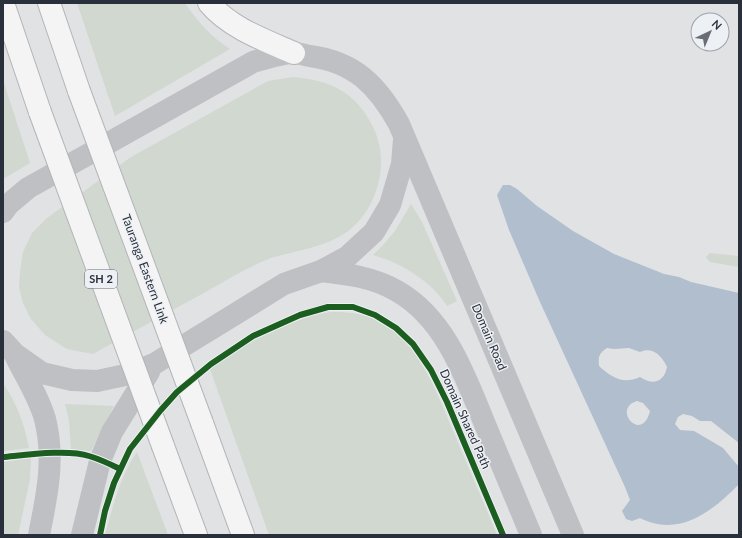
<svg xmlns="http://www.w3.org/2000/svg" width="742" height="538" font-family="Lato,sans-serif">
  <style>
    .green { fill: #d0d8d0 }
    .water { fill: #b0becd; fill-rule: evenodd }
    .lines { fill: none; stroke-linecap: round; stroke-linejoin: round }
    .highway-casing { stroke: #b3b5b8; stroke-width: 24 }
    .secondary { stroke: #bec0c4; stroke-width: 22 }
    .highway { stroke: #f4f4f5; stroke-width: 22 }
    .highway-bridge-casing { stroke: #b3b5b8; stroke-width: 24; stroke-linecap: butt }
    .highway-bridge { stroke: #f4f4f5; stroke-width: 22 }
    .cycleway-casing { stroke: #edf0f4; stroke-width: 8 }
    .cycleway { stroke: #1b5e20; stroke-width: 6 }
    .labels { text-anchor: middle; stroke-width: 3; stroke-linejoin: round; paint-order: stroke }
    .shield { fill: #edf0f4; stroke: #646972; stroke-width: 1 }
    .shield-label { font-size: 11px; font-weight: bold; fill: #292f3b }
    .street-label { font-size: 12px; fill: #292f3b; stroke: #edf0f4 }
  </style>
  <rect width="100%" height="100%" fill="#e0e2e4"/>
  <g class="green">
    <path d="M77,3h108c12,18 27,35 45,46l-115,67z"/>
    <path d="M293,77c37,3 63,15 80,50 16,32 7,73 -18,98 -18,18 -45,23 -69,29 -6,2 -14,3 -20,6 -22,9 -43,22 -64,34 -37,20 -73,40 -109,60l-26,-5 -22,-14 -14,-16 -8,-16 -4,-16 1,-16 3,-19 9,-19 15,-15 84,-61 137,-76z"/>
    <polygon points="3,80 30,163 3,179"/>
    <path d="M411,204l11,18 35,79 -10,5c-13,-21 -37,-37 -59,-46 -5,-2 -10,-3 -15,-5l12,-12 10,-12z"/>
    <polygon points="710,253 739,256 739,267 710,262 706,257"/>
    <path d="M331,312c20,0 39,2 55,13 37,24 54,76 71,115 13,32 27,63 40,95h-228l-59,-166c32,-25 81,-51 121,-57z"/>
    <path d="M3,383c14,21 21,40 26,65l-26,3z"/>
    <polygon points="65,404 114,406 91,451 71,449 69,420"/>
    <path d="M137,452l31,83h-63c8,-29 15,-58 32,-83z"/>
    <polygon points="31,458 30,479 18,535 3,535 3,462"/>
  </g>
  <path class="water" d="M503,185h7l7,4 20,17 36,25 41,23 50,20 15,3 12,5 48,11v150l-28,-22h-11l-8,-5 -9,-2 -5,3 -3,7 5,6 14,1 29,17 16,19v17c-26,27 -60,54 -99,34l-8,3 -6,-2 -4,-8 8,-11 -5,-13 -85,-185 -31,-72 -12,-35zM607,348l7,1 15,-1 11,4c13,-6 22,4 27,15 -3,15 -14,19 -27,10 -17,8 -29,0 -41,-11 -1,-9 0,-13 8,-18zM637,401l6,2 7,8c-8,33 -39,-2 -13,-10z"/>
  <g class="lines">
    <defs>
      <g id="highway">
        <polyline points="3,3 40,112"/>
        <polyline points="49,3 79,91"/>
        <path d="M209,3c21,25 55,37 85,50"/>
        <polyline points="202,423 243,535"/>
        <polyline points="163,446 196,535"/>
      </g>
    </defs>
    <use href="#highway" class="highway-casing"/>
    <g class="secondary">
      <path d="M3,212l6,-8 19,-16 225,-126c13,-4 26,-8 39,-9 6,0 13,2 18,3 45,6 68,30 89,68l174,411"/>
      <path d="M321,271c26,3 52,6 76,20 51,29 70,91 92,143 14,34 28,67 42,101"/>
      <polyline points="3,341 15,354 42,373 72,380 97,381 130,374 154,364 284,284 321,271 347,257 374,232 390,205 402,164 404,140"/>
      <path d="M15,355c10,21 24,42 30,64 10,39 2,77 -6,116"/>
      <polyline points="82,535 100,461 112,432 149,372"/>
    </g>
    <use href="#highway" class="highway"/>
    <defs>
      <g id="highway-bridge">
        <polyline points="79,91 202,423"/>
        <polyline points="40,112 163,446"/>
      </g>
    </defs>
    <use href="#highway-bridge" class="highway-bridge-casing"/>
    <use href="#highway-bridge" class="highway-bridge"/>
    <defs>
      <g id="cycleway">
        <path d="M3,457c22,-2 65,-8 86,-1 10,3 21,8 31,13"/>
        <polyline points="100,535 105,511 114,483 130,449 160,411 177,392 211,364 253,336 300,315 328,307 353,307 375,315 396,328 413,344 431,370 447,402 503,535"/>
      </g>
    </defs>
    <use href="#cycleway" class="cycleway-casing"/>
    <use href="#cycleway" class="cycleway"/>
  </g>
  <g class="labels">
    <rect class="shield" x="85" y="270" width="32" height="18" rx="3"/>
    <g class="shield-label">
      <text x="101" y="283">SH 2</text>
    </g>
    <g class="street-label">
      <text transform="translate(145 269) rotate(70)" y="4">Tauranga Eastern Link</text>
      <text transform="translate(489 337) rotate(67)" y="4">Domain Road</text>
      <text transform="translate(465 419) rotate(66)" y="4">Domain Shared Path</text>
    </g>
  </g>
  <rect width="742" height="538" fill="none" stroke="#292f3b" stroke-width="8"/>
  <g transform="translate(710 32) rotate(44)"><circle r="19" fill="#edf0f4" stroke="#9fa3aa"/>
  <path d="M0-3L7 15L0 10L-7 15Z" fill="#696e76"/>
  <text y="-6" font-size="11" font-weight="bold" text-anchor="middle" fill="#292f3b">N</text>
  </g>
</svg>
